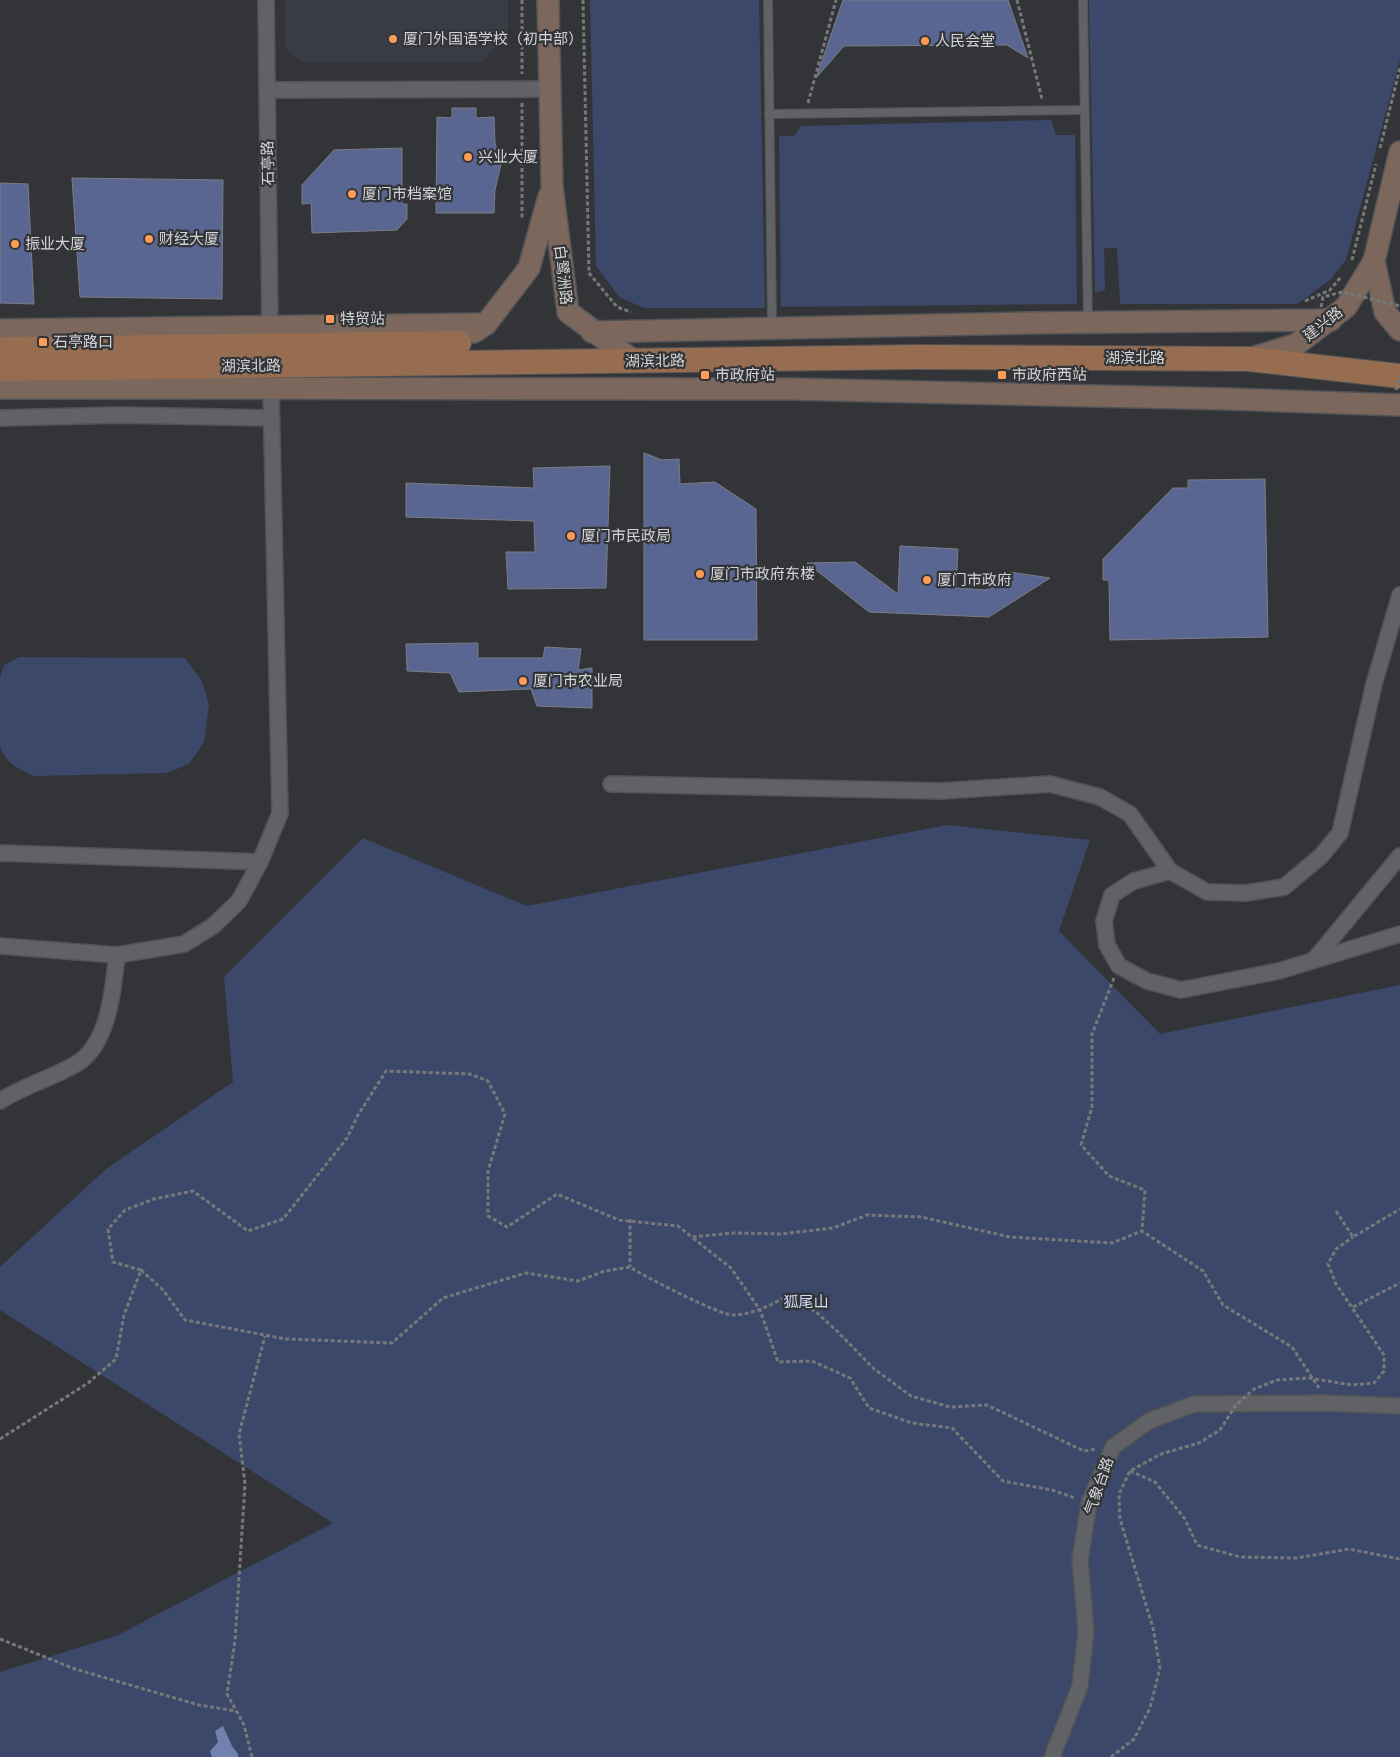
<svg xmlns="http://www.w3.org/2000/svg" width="1400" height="1757" font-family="Lato,'Noto Sans SC',sans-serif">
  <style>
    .built { fill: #393c45 }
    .green { fill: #3c486a }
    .water { fill: #7281ae }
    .building { fill: #586691; stroke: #7c7d81 }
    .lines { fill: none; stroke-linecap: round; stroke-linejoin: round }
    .lane-casing { stroke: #525356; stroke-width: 10 }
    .street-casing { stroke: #525356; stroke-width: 18 }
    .secondary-casing { stroke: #525356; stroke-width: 24 }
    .primary-casing { stroke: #525356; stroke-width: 26 }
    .path { stroke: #77787a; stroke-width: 3; stroke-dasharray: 4 2.5; stroke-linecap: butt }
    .lane { stroke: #616266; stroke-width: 8 }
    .street { stroke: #616266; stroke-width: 15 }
    .secondary { stroke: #7b675c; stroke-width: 21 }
    .primary { stroke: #966d51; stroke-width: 24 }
    .path-bridge { stroke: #77787a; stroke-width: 3; stroke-dasharray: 4 2.5; stroke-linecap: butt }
    .poi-dot { fill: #fd9c56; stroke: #333437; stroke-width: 2 }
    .labels { text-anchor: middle; stroke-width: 4.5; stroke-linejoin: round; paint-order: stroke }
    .poi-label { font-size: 15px; fill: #d4d5d7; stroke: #333437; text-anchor: start }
    .street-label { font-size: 15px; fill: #d4d5d7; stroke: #333437 }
    .park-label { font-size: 15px; fill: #d2dcf8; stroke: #333437 }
  </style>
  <rect width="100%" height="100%" fill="#333437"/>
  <polygon class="built" points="285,0 508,0 508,30 483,62 302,62 285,48"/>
  <g class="green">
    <polygon points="590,0 759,0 765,308 644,308 619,297 596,266"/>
    <polygon points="1089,0 1400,0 1400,60 1346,260 1330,280 1297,304 1120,304 1117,248 1104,248 1105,290 1095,293"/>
    <polygon points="1051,120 1056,135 1075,135 1077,304 781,307 779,136 794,136 801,126"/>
    <path d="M19,657l166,1 17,23 7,24 -5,37 -15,22 -22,9 -133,3c-15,-7 -29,-13 -34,-30v-69l4,-12z"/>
    <polygon points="947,825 1090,840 1059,931 1160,1034 1400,985 1400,1757 0,1757 0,1672 116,1636 333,1523 0,1310 0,1267 106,1169 233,1082 224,977 363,838 527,906"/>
  </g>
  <polygon class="water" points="223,1726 232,1746 238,1754 238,1757 212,1757 210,1751 218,1742 215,1731"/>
  <g class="building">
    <polygon points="843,0 1008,0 1028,58 1007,45 844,46 816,78"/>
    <polygon points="452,108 476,108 476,118 494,117 495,143 501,164 495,190 494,213 436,213 437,117 452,118"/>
    <polygon points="402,148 402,204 407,204 407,219 397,230 312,233 311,203 302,204 302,185 334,150"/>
    <polygon points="72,178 223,180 222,299 80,297"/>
    <polygon points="0,183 28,184 34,304 0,303"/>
    <polygon points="644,453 662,460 679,459 680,484 715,482 756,509 757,640 644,640"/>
    <polygon points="610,466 606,588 508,589 506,552 535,552 534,521 406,517 406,483 534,488 533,468"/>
    <polygon points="1265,479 1268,637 1110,640 1109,580 1103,580 1103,559 1173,488 1188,488 1188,480"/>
    <polygon points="900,546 958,549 956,588 986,590 1010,572 1050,578 989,617 869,612 807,563 855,562 898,594"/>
    <polygon points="478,643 478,658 543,658 545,647 581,649 578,670 592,668 592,708 537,706 531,689 459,692 450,673 407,671 406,644"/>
  </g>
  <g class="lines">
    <defs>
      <g id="lane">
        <polyline points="768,0 772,326"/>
        <polyline points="1083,0 1088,320"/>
        <polyline points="769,114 1084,110"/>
      </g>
      <g id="street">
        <polyline points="266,0 270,327"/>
        <polyline points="267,90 550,89"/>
        <polyline points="0,418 119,415 270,418"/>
        <polyline points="611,784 942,791 1050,784 1100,797 1130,814 1170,871 1207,892 1246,893 1284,887 1321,856 1340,833 1374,684 1400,595"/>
        <polyline points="0,853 260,862"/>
        <polyline points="1170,871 1134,881 1112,895 1104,921 1107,945 1119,966 1147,981 1181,990 1279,971 1400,934"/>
        <polyline points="0,946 117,955 184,944 213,926 239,901 260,862 280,813 271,389"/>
        <polyline points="1314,960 1400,856"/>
        <path d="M0,1101c24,-15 52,-23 76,-37 33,-19 37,-75 41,-109"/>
        <polyline points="1052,1757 1080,1686 1086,1631 1080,1560 1089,1503 1113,1447 1149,1421 1194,1404 1323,1403 1400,1406"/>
      </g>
      <g id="secondary">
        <polyline points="548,0 552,186 568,312 634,361"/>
        <polyline points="1374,261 1385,312 1400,330"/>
        <polyline points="0,330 486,324"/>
        <polyline points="474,332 486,324 529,268 549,196"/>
        <polyline points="592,332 1025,323 1331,320"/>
        <polyline points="1249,359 1297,344 1346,307 1374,261 1400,152"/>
        <polyline points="0,388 790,389 1229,399 1400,405"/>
      </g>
      <g id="primary">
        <polyline points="0,349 459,343"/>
        <polyline points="0,369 915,357 1249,359 1400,376"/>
      </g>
    </defs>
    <use href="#lane" class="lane-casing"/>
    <use href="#street" class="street-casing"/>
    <use href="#secondary" class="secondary-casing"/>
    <use href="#primary" class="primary-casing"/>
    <g class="path">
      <polyline points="522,0 522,74"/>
      <polyline points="583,0 589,273 617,307 631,312"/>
      <polyline points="1017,0 1042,99"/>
      <polyline points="522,103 522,219"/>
      <polyline points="808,103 836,0"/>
      <polyline points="1380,148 1400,68"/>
      <polyline points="1352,260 1376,164"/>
      <polyline points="1305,301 1330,290 1341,277"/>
      <polyline points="1114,978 1092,1034 1092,1107 1081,1145 1109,1176 1145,1190 1142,1231 1203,1271 1223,1305 1292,1347 1319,1388"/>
      <polyline points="1336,1211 1353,1237 1400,1209"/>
      <polyline points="630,1219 630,1267"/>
      <polyline points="693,1238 731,1268 760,1310 778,1362 812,1361 850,1378 869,1408 912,1423 952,1428 1003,1481 1052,1490 1075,1498"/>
      <polyline points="141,1270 113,1262 108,1229 125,1210 154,1199 193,1191 248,1231 283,1219 347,1138 358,1115 386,1071 470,1074 488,1081 505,1114 488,1171 488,1216 507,1227 557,1194 619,1220 678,1226 692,1237 734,1233 782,1234 833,1228 867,1215 921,1217 1010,1237 1112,1243 1142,1231"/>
      <polyline points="1353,1307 1400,1283"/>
      <path d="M0,1439l88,-56 28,-24 8,-44 17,-45 22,20 22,30 101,19 106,4 51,-45 83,-25 52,8 27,-10 25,-4c13,9 90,48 102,48 19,0 36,-9 52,-17l31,13 22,20 36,37 38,28 39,11 37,-2 97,46 13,-2"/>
      <polyline points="1130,1471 1155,1482 1185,1519 1197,1545 1240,1557 1297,1558 1349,1549 1400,1559"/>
      <polyline points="0,1639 75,1669 199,1705 236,1711"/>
      <polyline points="252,1757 244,1725 227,1694 235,1641 245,1484 239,1434 265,1336"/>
    </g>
    <use href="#lane" class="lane"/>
    <use href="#street" class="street"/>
    <use href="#secondary" class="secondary"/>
    <use href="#primary" class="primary"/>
    <g class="path-bridge">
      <polyline points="1321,307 1323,297 1342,292 1400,306"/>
      <polyline points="1396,390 1400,376"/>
      <polyline points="1111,1757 1134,1739 1150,1708 1160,1668 1153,1628 1120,1519 1119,1494 1130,1471 1161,1454 1199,1443 1220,1430 1236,1405 1254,1389 1277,1380 1309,1378 1352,1385 1374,1383 1384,1371 1384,1355 1336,1284 1328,1264 1336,1249 1353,1237"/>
    </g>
  </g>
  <g class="poi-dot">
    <circle cx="393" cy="39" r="5"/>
    <circle cx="925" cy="41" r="5"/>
    <circle cx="468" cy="157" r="5"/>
    <circle cx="352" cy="194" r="5"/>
    <circle cx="149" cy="239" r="5"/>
    <circle cx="15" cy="244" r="5"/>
    <rect x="325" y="314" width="10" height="10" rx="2.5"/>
    <rect x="38" y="337" width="10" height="10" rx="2.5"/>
    <rect x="700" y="370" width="10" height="10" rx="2.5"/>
    <rect x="997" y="370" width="10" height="10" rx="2.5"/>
    <circle cx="571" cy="536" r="5"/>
    <circle cx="700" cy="574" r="5"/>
    <circle cx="927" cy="580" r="5"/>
    <circle cx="523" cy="681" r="5"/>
  </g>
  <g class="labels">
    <g class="poi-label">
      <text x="403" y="44">厦门外国语学校（初中部）</text>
      <text x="935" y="46">人民会堂</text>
      <text x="478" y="162">兴业大厦</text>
      <text x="362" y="199">厦门市档案馆</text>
      <text x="159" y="244">财经大厦</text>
      <text x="25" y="249">振业大厦</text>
      <text x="340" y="324">特贸站</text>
      <text x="53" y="347">石亭路口</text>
      <text x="715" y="380">市政府站</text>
      <text x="1012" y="380">市政府西站</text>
      <text x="581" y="541">厦门市民政局</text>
      <text x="710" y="579">厦门市政府东楼</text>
      <text x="937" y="585">厦门市政府</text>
      <text x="533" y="686">厦门市农业局</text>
    </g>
    <g class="street-label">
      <text transform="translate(268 163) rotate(-91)" y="5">石亭路</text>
      <text transform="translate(563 275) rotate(83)" y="5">白鹭洲路</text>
      <text transform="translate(1323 324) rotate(-38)" y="5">建兴路</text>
      <text x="1135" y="363">湖滨北路</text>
      <text transform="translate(655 361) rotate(-1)" y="5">湖滨北路</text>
      <text transform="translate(251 366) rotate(-1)" y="5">湖滨北路</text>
      <text transform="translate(1099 1486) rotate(-71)" y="5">气象台路</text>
    </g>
    <g class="park-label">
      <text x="806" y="1307">狐尾山</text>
    </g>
  </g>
</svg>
